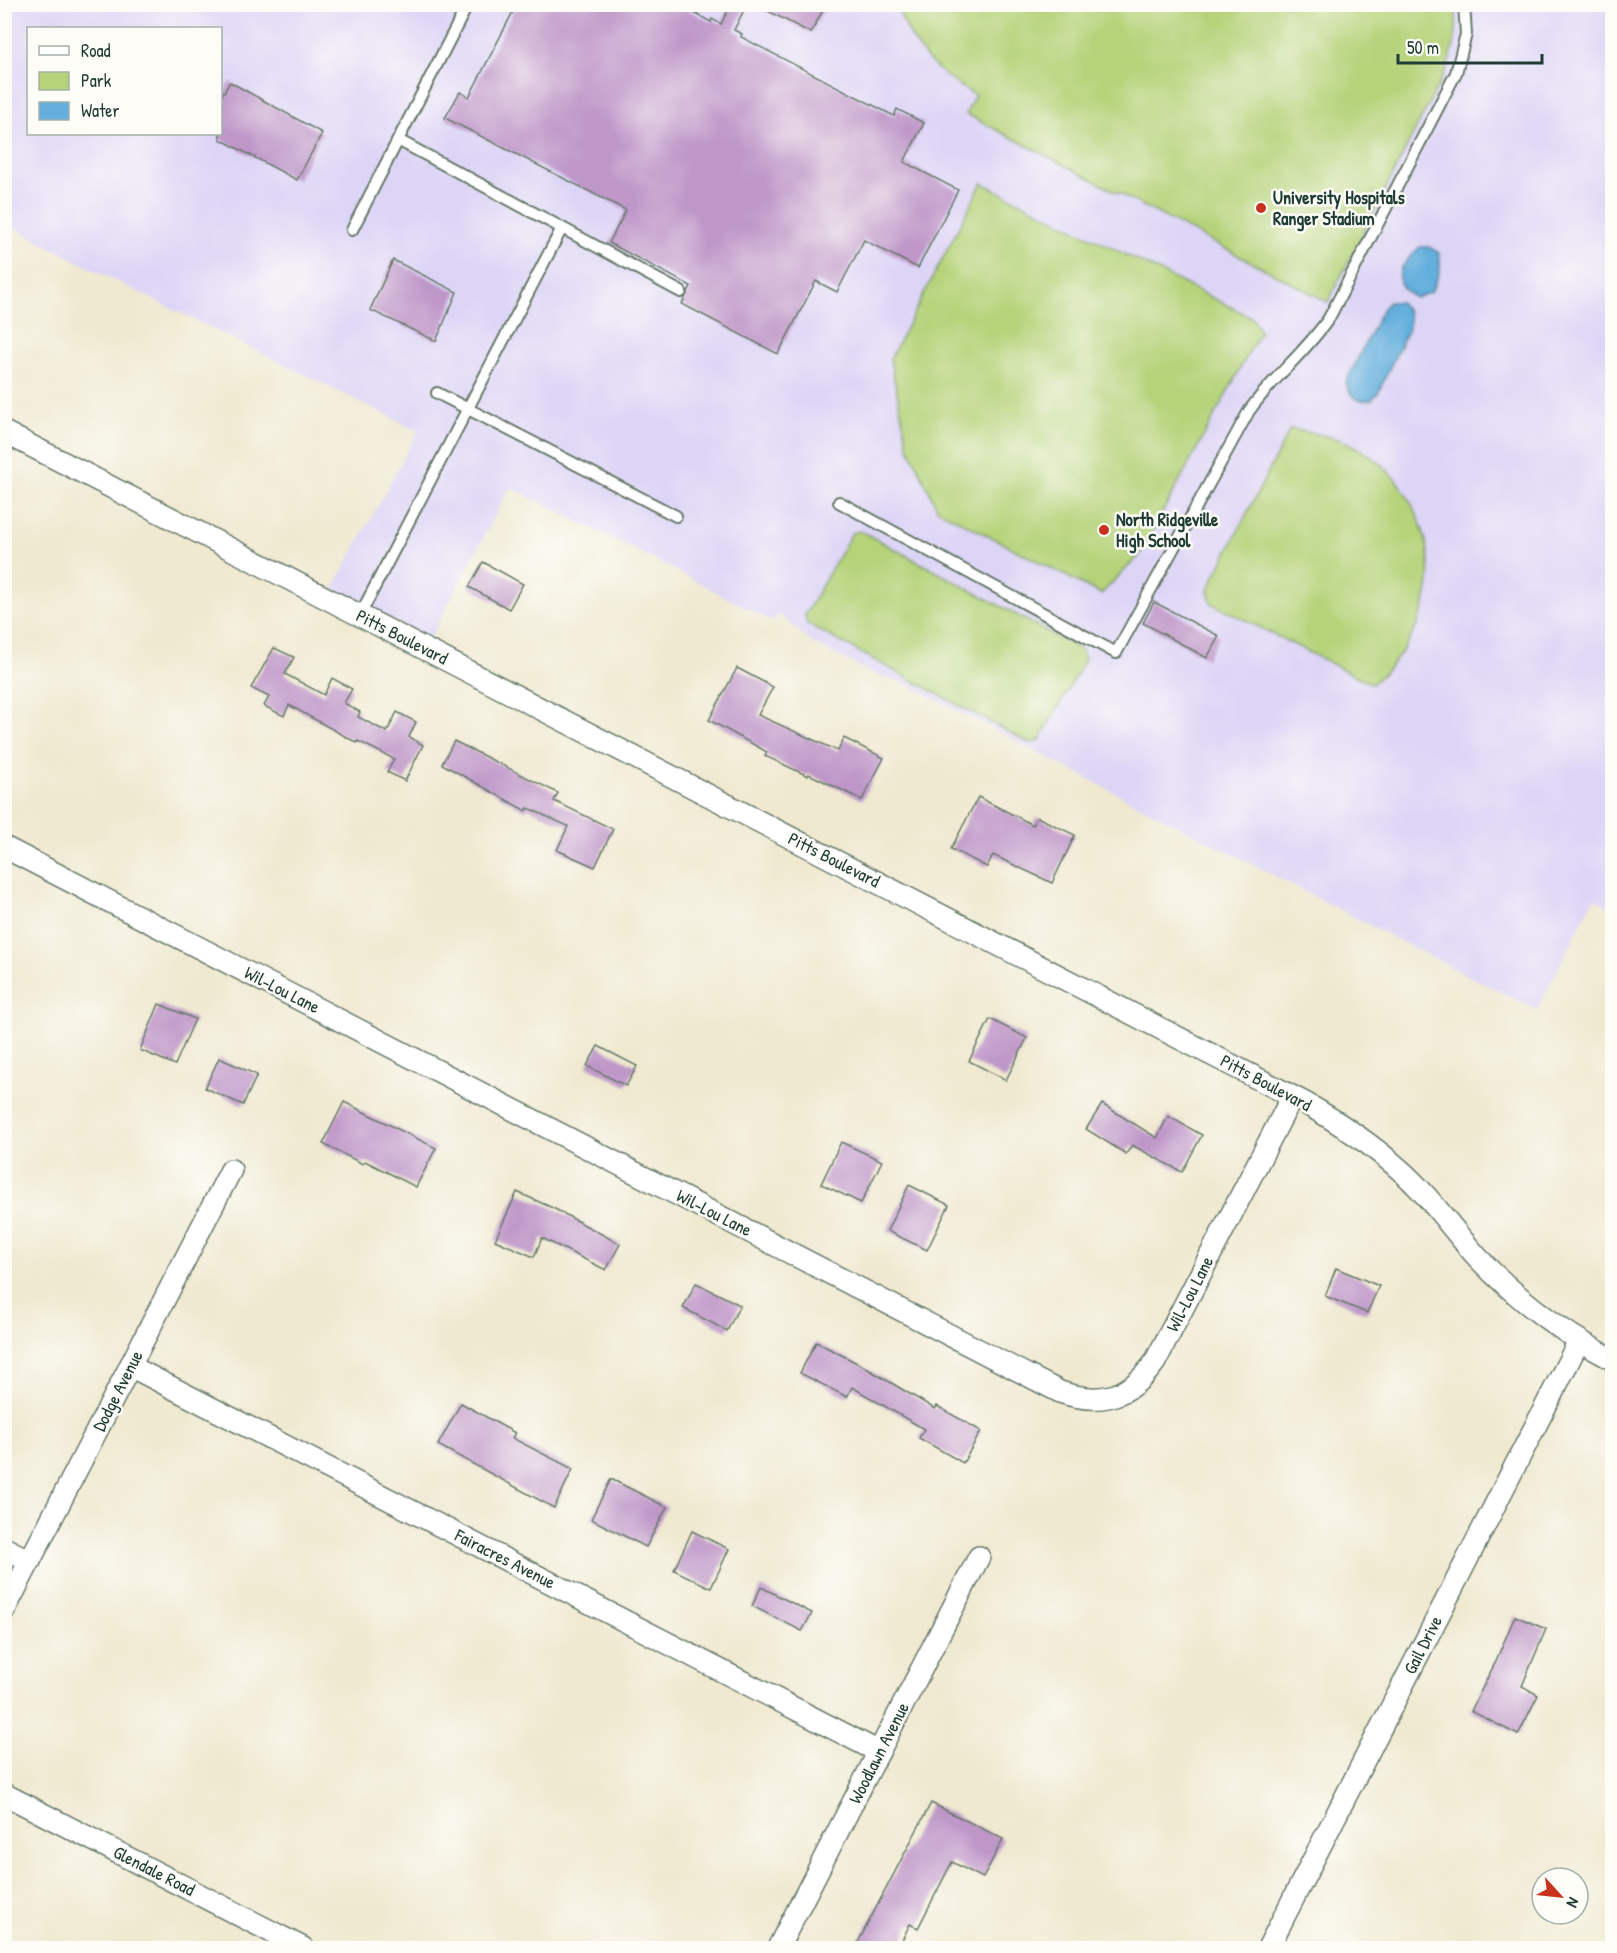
<svg xmlns="http://www.w3.org/2000/svg" width="1617" height="1953" font-family="'Patrick Hand',sans-serif">
  <style>
    .built { fill: #ddd5f6; fill-rule: evenodd }
    .green { fill: #b6d37a; stroke: #6a8857; stroke-width: 1.5 }
    .water { fill: #64afdd; stroke: #427688; stroke-width: 1.5 }
    .building { fill: #be96c8 }
    .lines { fill: none; stroke-linecap: round; stroke-linejoin: round }
    .lane-casing { stroke: #68796b; stroke-width: 14 }
    .street-casing { stroke: #68796b; stroke-width: 24 }
    .lane { stroke: #fff; stroke-width: 10 }
    .street { stroke: #fff; stroke-width: 21 }
    .poi-dot { fill: #c8321e; stroke: #fdfcf7; stroke-width: 2 }
    .labels { text-anchor: middle; stroke-width: 5; stroke-linejoin: round; paint-order: stroke }
    .poi-label { font-size: 18px; font-weight: bold; fill: #1f3d34; stroke: #fdfcf7; text-anchor: start }
    .street-label { font-size: 18px; fill: #1f3d34; stroke: #fdfcf7 }
  </style>
  <rect width="100%" height="100%" fill="#fdfcf7"/>
  <filter id="ink" filterUnits="userSpaceOnUse"><feTurbulence type="fractalNoise" baseFrequency=".0167" numOctaves="2"/><feDisplacementMap in="SourceGraphic" scale="12" xChannelSelector="R" yChannelSelector="G"/><feConvolveMatrix kernelMatrix="1 2 1 2 8 2 1 2 1" color-interpolation-filters="sRGB"/></filter>
  <filter id="wash" filterUnits="userSpaceOnUse"><feTurbulence type="fractalNoise" baseFrequency=".008" numOctaves="4" result="noise"/><feDisplacementMap in="SourceGraphic" scale="24" xChannelSelector="R" yChannelSelector="G"/><feGaussianBlur stdDeviation="1.35" result="paint"/><feColorMatrix in="noise" values="0 0 0 0 0 0 0 0 0 0 0 0 0 0 0 0 0 1.4 0 .05"/><feComposite in="paint" operator="in"/></filter>
  <g filter="url(#wash)">
    <rect width="100%" height="100%" fill="#efe9d0"/>
    <path class="built" d="M4,5h1608v903l-18,-10 -57,112 -126,-63 -505,-263 -36,-12 -59,-30 -33,-28 -5,8 -93,-49 -170,-86 -80,152 -97,-50 85,-158 -314,-156 -99,-52zM28,28h192v106h-192z"/>
    <g class="green">
      <path d="M1454,4c6,23 0,45 -8,66l-118,232 -362,-188 9,-19c-41,-22 -62,-47 -79,-90z"/>
      <polygon points="982,183 1253,318 1260,332 1139,556 1101,594 938,510 908,446 890,359"/>
      <path d="M1290,429c23,4 46,7 66,18 47,25 77,82 73,135 -4,40 -27,77 -57,102l-161,-81 -3,-13z"/>
      <polygon points="861,531 1082,650 1085,660 1039,741 1029,743 807,624 805,615 852,533"/>
    </g>
    <g class="water">
      <path d="M1420,247h9l10,6c4,16 -1,24 -8,39l-15,6c-29,-15 -15,-35 4,-51z"/>
      <path d="M1389,302h11c9,10 11,14 8,27l-30,64 -7,7c-15,2 -21,-3 -25,-18l37,-74z"/>
    </g>
    <g id="blocks">
      <g class="building">
        <polygon points="517,4 677,4 711,22 712,19 721,24 731,4 747,4 734,30 742,34 741,37 894,116 897,109 924,123 904,162 958,190 918,268 864,240 837,292 816,281 778,354 682,304 691,286 609,243 626,210 445,118 460,92 469,97"/>
        <polygon points="754,4 826,4 811,33"/>
        <polygon points="230,82 322,133 297,180 220,139 220,98"/>
        <polygon points="393,260 457,292 436,341 370,310"/>
        <polygon points="483,562 523,584 509,609 469,587"/>
        <polygon points="1154,602 1219,636 1207,658 1143,623"/>
        <polygon points="274,648 294,657 285,674 324,695 332,678 352,689 344,703 360,712 358,717 387,732 397,712 416,722 409,737 423,745 405,781 387,772 394,759 358,741 357,743 289,705 284,716 264,706 269,697 251,688"/>
        <polygon points="737,668 773,687 758,715 838,751 844,738 884,758 862,800 809,774 808,776 765,756 767,752 709,720"/>
        <polygon points="454,741 558,793 554,801 613,829 595,867 557,850 568,826 528,808 526,811 442,764"/>
        <polygon points="978,797 1033,825 1037,817 1075,835 1052,883 993,855 987,867 951,849"/>
        <polygon points="159,1004 195,1019 175,1065 140,1050"/>
        <polygon points="990,1019 1027,1038 1006,1080 969,1061"/>
        <polygon points="598,1046 637,1066 626,1086 587,1066"/>
        <polygon points="219,1058 257,1075 243,1105 205,1088"/>
        <polygon points="344,1102 436,1148 416,1187 365,1161 363,1164 323,1144"/>
        <polygon points="1102,1104 1157,1138 1168,1116 1202,1135 1182,1172 1132,1145 1126,1154 1086,1129"/>
        <polygon points="841,1142 882,1161 861,1203 821,1184"/>
        <polygon points="909,1185 949,1205 927,1250 887,1231"/>
        <polygon points="517,1192 555,1209 620,1244 606,1270 542,1238 534,1257 495,1240"/>
        <polygon points="1336,1268 1379,1286 1367,1313 1325,1296"/>
        <polygon points="696,1283 740,1305 727,1331 683,1308"/>
        <polygon points="816,1342 863,1366 935,1409 937,1406 981,1431 963,1463 919,1438 924,1429 852,1387 847,1397 800,1373"/>
        <polygon points="461,1403 515,1433 512,1438 573,1469 554,1508 438,1445"/>
        <polygon points="611,1479 667,1507 646,1547 591,1519"/>
        <polygon points="692,1531 729,1549 711,1588 674,1570"/>
        <polygon points="761,1587 812,1613 802,1631 752,1606"/>
        <polygon points="1515,1616 1546,1629 1522,1686 1538,1695 1518,1735 1471,1711 1495,1663"/>
        <polygon points="931,1803 1003,1839 983,1878 952,1862 918,1928 910,1924 898,1948 855,1948"/>
      </g>
    </g>
  </g>
  <g filter="url(#ink)">
    <use href="#blocks" fill-opacity="0" stroke="#68796b" stroke-width="1.5"/>
    <g class="lines">
      <defs>
        <g id="lane">
          <polyline points="562,228 681,292"/>
          <polyline points="352,230 398,140"/>
          <polyline points="437,393 676,516"/>
          <path d="M839,502l277,151 133,-242c24,-34 57,-59 80,-93l127,-245 10,-39 -2,-30"/>
          <polyline points="360,615 562,228 398,140 468,4"/>
        </g>
        <g id="street">
          <path d="M4,432l1301,671c33,19 65,40 94,66 30,26 52,59 79,89 39,41 84,75 134,101"/>
          <path d="M4,847l1056,545c42,14 70,5 95,-30l137,-265"/>
          <polyline points="130,1366 879,1752"/>
          <polyline points="4,1548 30,1561"/>
          <polyline points="4,1611 231,1170"/>
          <polyline points="4,1794 303,1948"/>
          <polyline points="778,1948 979,1557"/>
          <polyline points="1268,1948 1579,1341"/>
        </g>
      </defs>
      <use href="#lane" class="lane-casing"/>
      <use href="#street" class="street-casing"/>
      <use href="#lane" class="lane"/>
      <use href="#street" class="street"/>
    </g>
  </g>
  <g class="poi-dot">
    <circle cx="1261" cy="208" r="6"/>
    <circle cx="1104" cy="530" r="6"/>
  </g>
  <g class="labels">
    <g class="poi-label">
      <text x="1273" y="204">University Hospitals<tspan x="1273" dy="21">Ranger Stadium</tspan></text>
      <text x="1116" y="526">North Ridgeville<tspan x="1116" dy="21">High School</tspan></text>
    </g>
    <g class="street-label">
      <text transform="translate(402 637) rotate(27)" y="6">Pitts Boulevard</text>
      <text transform="translate(834 860) rotate(27)" y="6">Pitts Boulevard</text>
      <text transform="translate(282 990) rotate(27)" y="6">Wil-Lou Lane</text>
      <text transform="translate(1266 1083) rotate(28)" y="6">Pitts Boulevard</text>
      <text transform="translate(714 1213) rotate(27)" y="6">Wil-Lou Lane</text>
      <text transform="translate(1190 1294) rotate(-63)" y="6">Wil-Lou Lane</text>
      <text transform="translate(118 1391) rotate(-63)" y="6">Dodge Avenue</text>
      <text transform="translate(505 1559) rotate(27)" y="6">Fairacres Avenue</text>
      <text transform="translate(1423 1645) rotate(-63)" y="6">Gail Drive</text>
      <text transform="translate(879 1753) rotate(-63)" y="6">Woodlawn Avenue</text>
      <text transform="translate(154 1871) rotate(27)" y="6">Glendale Road</text>
    </g>
  </g>
  <rect width="1617" height="1953" fill="none" stroke="#fdfcf7" stroke-width="24"/>
  <rect x="27" y="27" width="195" height="108" fill="#fdfcf7" stroke="#a4b0a9" stroke-width="1.5"/>
  <rect x="39" y="46" width="30" height="9" fill="#ffffff" stroke="#a4b0a9" stroke-width="1.5"/>
  <text x="81" y="57" font-size="18" fill="#1f3d34">Road</text>
  <rect x="39" y="72" width="30" height="18" fill="#b6d37a" stroke="#a4b0a9" stroke-width="1.5"/>
  <text x="81" y="87" font-size="18" fill="#1f3d34">Park</text>
  <rect x="39" y="102" width="30" height="18" fill="#64afdd" stroke="#a4b0a9" stroke-width="1.5"/>
  <text x="81" y="117" font-size="18" fill="#1f3d34">Water</text>
  <g transform="translate(1560 1896) rotate(117)"><circle r="28" fill="#fdfcf7" stroke="#a4b0a9" stroke-width="1.5"/>
  <path d="M0-4.5L10 22L0 15L-10 22Z" fill="#c8321e"/>
  <text y="-9" font-size="16" font-weight="bold" text-anchor="middle" fill="#1f3d34">N</text>
  </g>
  <path d="M1398 54v9h144v-9" fill="none" stroke="#1f3d34" stroke-width="3"/>
  <text x="1407" y="54" font-size="18" fill="#1f3d34" stroke="#fdfcf7" stroke-width="4.5" paint-order="stroke">50 m</text>
</svg>
